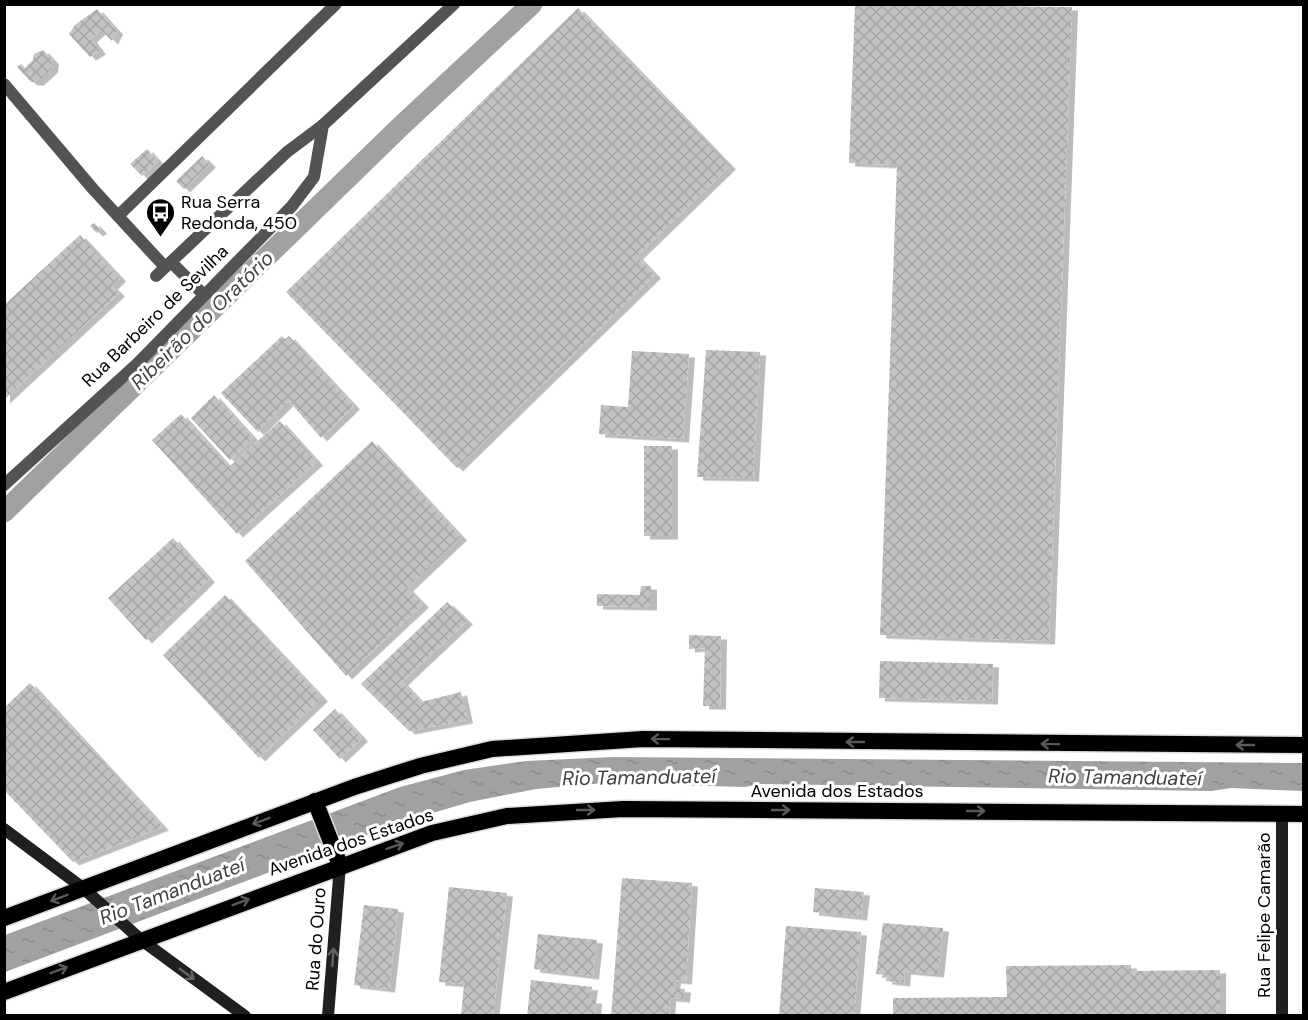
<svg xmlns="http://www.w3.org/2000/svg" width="1308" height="1020" font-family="'DM Sans',sans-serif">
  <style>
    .water { fill: url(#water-ripples) }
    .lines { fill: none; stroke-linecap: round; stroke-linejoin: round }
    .river { stroke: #a1a1a1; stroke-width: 21 }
    .building { fill: url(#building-cross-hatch); filter: url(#shadow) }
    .trunk-casing { stroke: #dbdbdb; stroke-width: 19 }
    .minor { stroke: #535353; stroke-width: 12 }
    .secondary { stroke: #202020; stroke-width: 12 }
    .trunk { stroke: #000; stroke-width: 16 }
    .oneway { stroke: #595959 }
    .oneway2 { stroke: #636363 }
    .labels { text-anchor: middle; stroke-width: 6; stroke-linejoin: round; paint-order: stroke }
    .poi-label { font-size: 18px; fill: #000; stroke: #fff; text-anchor: start }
    .street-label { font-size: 18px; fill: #000; stroke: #fff }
    .water-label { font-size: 20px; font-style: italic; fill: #424242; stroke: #fff }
  </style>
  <defs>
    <pattern id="water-ripples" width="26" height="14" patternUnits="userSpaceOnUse" patternTransform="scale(1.5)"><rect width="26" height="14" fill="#a1a1a1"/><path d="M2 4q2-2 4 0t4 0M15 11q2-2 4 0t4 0" fill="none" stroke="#898989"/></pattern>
    <pattern id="building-cross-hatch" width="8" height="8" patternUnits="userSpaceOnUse" patternTransform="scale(1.5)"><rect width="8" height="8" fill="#c3c3c3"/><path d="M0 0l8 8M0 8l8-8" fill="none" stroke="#a6a6a6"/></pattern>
    <filter id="shadow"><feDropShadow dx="6" dy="3.5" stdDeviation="0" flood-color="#0004"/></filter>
  </defs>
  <rect width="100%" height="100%" fill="#fff"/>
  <polygon class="water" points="613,757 1303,763 1303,791 1231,788 1211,791 759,784 745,787 603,783 536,789 470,802 402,822 5,972 5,935 400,787 464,770 526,761"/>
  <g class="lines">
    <polyline class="river" points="4,512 400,127 532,4"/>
  </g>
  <g class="building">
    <polygon points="855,4 1072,7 1049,641 880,635 897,165 849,163"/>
    <polygon points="578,8 730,166 637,256 655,275 457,468 286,292"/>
    <polygon points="97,9 117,31 112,41 101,30 91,39 100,51 90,57 69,34 75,25"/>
    <polygon points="43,50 53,61 52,69 38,82 31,82 17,67 21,64 25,68 33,60 34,54"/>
    <polygon points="147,149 158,161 142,176 130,164"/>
    <polygon points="202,156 210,164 184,189 176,181"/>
    <polygon points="94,223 101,230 97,233 90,226"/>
    <polygon points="80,235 120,278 112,286 119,293 4,400 4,305"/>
    <polygon points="282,336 285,339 289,336 354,406 321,438 289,401 258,432 221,393"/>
    <polygon points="706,350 760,352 753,478 697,477"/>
    <polygon points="632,351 689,354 683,439 599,434 601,405 628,407"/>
    <polygon points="214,395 253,438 230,460 191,418"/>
    <polygon points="181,414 229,467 280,421 317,462 237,534 152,440"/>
    <polygon points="372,441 461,537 407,588 423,604 346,676 245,561"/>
    <rect x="644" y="446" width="28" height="90"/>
    <polygon points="173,538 209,579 146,640 108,598"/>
    <polygon points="641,586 651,586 651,607 597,606 597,594 640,595"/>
    <polygon points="225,595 322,698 259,758 163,655"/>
    <polygon points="447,602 467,621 402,682 421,702 461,692 467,720 409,731 361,684"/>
    <polygon points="689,635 721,636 720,706 703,706 705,648 689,649"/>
    <polygon points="880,661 993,664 992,701 879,698"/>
    <polygon points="30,683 163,827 73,862 4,790 4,708"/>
    <polygon points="335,709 362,738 340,759 313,730"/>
    <polygon points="622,878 692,883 686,981 675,980 674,988 685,989 684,999 670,998 669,1016 611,1016"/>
    <polygon points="449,887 507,893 493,1016 461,1016 464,984 439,982"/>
    <polygon points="815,888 864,892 861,917 813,912"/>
    <polygon points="364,905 398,909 389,989 354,985"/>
    <polygon points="883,923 943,928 938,974 905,971 904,983 886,981 887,975 876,974"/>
    <polygon points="786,926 861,932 854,1016 779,1016"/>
    <polygon points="538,934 597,940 593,976 534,969"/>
    <polygon points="1131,965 1131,971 1220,970 1220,1016 893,1016 893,998 1007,997 1006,966"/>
    <polygon points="531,980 592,987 590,1000 596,1000 595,1016 527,1016"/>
  </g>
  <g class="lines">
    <defs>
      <g id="trunk">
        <polyline points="315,801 340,865"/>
        <polyline points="4,918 357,786 420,766 492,749 643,739 1304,745"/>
        <polyline points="4,992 432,833 507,816 623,809 1304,814"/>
      </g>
    </defs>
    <use href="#trunk" class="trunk-casing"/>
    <g class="minor">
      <polyline points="4,84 93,189 165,267"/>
      <polyline points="118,216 336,4"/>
      <polyline points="171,262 204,295"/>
      <polyline points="156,276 287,152 323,125"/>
      <polyline points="4,485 137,364 292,206 314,177 323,125 454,4"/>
    </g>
    <g class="secondary">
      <polyline points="1282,814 1282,1016"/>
      <polyline points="4,829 83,888 140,939 245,1016"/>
      <polyline points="328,1016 340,865"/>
    </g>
    <use href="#trunk" class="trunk"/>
  </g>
  <defs><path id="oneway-shaft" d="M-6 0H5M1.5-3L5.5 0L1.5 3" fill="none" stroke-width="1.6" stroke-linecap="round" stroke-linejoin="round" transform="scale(1.5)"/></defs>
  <g class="oneway">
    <use href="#oneway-shaft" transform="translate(660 739) rotate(-179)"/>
    <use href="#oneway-shaft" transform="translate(855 742) rotate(180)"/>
    <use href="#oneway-shaft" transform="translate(1050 744) rotate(-179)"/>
    <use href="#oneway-shaft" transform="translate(1245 745) rotate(180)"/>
    <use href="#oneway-shaft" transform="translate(586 810)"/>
    <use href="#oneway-shaft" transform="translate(781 810)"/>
    <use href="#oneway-shaft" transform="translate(976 811)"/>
    <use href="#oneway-shaft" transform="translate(261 821) rotate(159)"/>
    <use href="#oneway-shaft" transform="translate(395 846) rotate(-19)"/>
    <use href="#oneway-shaft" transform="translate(59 898) rotate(159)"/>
    <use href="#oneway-shaft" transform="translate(241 902) rotate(-20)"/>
    <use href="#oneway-shaft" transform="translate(59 970) rotate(-21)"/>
  </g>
  <g class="oneway2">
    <use href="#oneway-shaft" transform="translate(333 957) rotate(-86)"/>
    <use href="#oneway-shaft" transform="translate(187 974) rotate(36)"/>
  </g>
  <defs>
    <symbol id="bus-pin" viewBox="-11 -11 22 30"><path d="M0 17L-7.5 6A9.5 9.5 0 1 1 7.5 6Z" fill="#000" stroke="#fff"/><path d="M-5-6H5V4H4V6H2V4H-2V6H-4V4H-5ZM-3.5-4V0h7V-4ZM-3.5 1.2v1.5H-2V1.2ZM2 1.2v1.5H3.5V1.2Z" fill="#fff"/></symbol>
  </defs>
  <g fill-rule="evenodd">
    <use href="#bus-pin" x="144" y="196" width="33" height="45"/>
  </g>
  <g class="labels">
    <g class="poi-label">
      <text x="181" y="208">Rua Serra<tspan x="181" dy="21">Redonda, 450</tspan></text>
    </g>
    <g class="street-label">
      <text transform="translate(155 316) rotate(-44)" y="6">Rua Barbeiro de Sevilha</text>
      <text x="837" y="797">Avenida dos Estados</text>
      <text transform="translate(351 842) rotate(-19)" y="6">Avenida dos Estados</text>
      <text transform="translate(1264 915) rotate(-90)" y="6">Rua Felipe Camarão</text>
      <text transform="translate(316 939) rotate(-86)" y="6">Rua do Ouro</text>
    </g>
    <g class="water-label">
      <text transform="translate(202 320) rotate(-44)" y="7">Ribeirão do Oratório</text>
      <text transform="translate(639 777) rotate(-1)" y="7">Rio Tamanduateí</text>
      <text transform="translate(1125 777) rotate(1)" y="7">Rio Tamanduateí</text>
      <text transform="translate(172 891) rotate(-21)" y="7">Rio Tamanduateí</text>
    </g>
  </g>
  <rect width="1308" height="1020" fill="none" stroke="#000000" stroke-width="12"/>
</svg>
